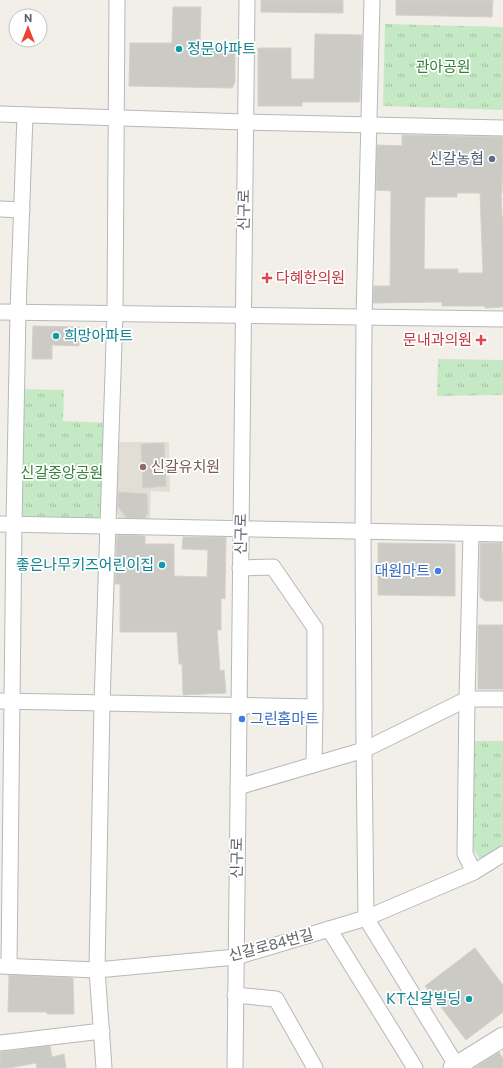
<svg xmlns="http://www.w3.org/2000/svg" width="503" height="1068" font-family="Commissioner,'Noto Sans KR',sans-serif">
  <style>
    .education { fill: #e1ded6 }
    .park { fill: url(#park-tufts) }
    .building { fill: #cccac5; stroke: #d6d1c6; fill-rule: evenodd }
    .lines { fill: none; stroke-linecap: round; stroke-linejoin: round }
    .minor-casing { stroke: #b5b8bc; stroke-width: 17 }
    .tertiary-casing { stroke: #b5b8bc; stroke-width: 21 }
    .minor { stroke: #fff; stroke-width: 15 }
    .tertiary { stroke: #fff; stroke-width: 19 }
    .culture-dot { fill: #0f9aa8; stroke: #fff; stroke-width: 1.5 }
    .service-dot { fill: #5c6f8a; stroke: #fff; stroke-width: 1.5 }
    .health-dot { fill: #e0444e; stroke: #fff; stroke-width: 1.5 }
    .education-dot { fill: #8d6e63; stroke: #fff; stroke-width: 1.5 }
    .shop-dot { fill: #3f7fe0; stroke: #fff; stroke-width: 1.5 }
    .labels { text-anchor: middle; stroke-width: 3.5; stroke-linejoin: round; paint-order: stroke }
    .culture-label { font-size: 15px; fill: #0d838f; stroke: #fff; text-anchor: start }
    .park-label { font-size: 15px; fill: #348238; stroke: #fff }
    .service-label { font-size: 15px; fill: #4e5e75; stroke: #fff; text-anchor: end }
    .street-label { font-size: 15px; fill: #5f6368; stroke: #fff }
    .health-label { font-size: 15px; fill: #be3a42; stroke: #fff; text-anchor: start }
    .education-label { font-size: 15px; fill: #785e54; stroke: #fff; text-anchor: start }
    .shop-label { font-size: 15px; fill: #366cbe; stroke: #fff; text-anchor: end }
  </style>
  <defs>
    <pattern id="park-tufts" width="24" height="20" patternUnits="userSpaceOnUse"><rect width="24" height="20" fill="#c5e8c5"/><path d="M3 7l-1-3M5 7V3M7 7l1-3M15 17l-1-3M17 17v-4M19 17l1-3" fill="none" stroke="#a3c0a4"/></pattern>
  </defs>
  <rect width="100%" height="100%" fill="#f1efe8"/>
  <polygon class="education" points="117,442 169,442 170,492 151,491 150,520 120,519 116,512"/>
  <g class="park">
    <polygon points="385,24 503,27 503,110 383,106"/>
    <polygon points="438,359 503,360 503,395 437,396"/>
    <polygon points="17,389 64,390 63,421 111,423 109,526 14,524"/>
    <polygon points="473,741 503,741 503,845 480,859 473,849"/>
  </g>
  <g class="building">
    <polygon points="261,0 343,0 343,13 261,12"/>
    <polygon points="396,0 493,0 492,17 396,15"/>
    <polygon points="173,7 201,7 200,44 224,45 235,54 235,82 232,88 129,86 130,43 172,43"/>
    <polygon points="315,34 362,35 360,100 359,102 302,102 302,106 258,106 258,48 291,48 291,79 314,79"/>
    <path d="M402,135l101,2 -1,56h-1l1,24h1v90l-18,1v-2h-43v-4l-69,1 1,-17h16l1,-95 -15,-1 1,-45 25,1zM457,193h23l3,80h-25v-4h-34l1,-72h32z"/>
    <polygon points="33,326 79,327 79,346 52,345 52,359 32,359"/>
    <polygon points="164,443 166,486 143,488 141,444"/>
    <polygon points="118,492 147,494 148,514 146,514 146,518 127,518 118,507"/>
    <polygon points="117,535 145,536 145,544 174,544 174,576 207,577 208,550 182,549 183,537 226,537 225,599 221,598 221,630 217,630 220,671 224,670 226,693 183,695 182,664 179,664 177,632 120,632 120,584 115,584"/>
    <polygon points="378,543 455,544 455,596 378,595"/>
    <polygon points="480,543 502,543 503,601 485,601 480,597"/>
    <rect x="478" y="625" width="25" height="64"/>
    <polygon points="475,948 503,985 503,1012 466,1040 425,986"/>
    <polygon points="9,975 73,978 74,1014 47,1014 47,1012 8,1012"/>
    <polygon points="50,1046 52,1057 64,1054 66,1068 37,1068 36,1063 9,1068 0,1068 0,1052"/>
    <polygon points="499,1052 503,1059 503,1068 474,1068"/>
  </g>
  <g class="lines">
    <defs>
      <g id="minor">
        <polyline points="372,0 364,317 363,531 364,750 366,918 458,1068"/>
        <polyline points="0,114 245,122 503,128"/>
        <polyline points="0,209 22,210"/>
        <polyline points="0,312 503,319"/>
        <polyline points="0,524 503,534"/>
        <polyline points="471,534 467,699 465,854 474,872"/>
        <polyline points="0,701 315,707 315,628 273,567 240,568"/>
        <polyline points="314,764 315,707"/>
        <polyline points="238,787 364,750 467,699 503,699"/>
        <polyline points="329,929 415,1068"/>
        <polyline points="0,966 97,970 236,957 366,918 474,872 503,854"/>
        <polyline points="9,966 14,524 18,312 25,115"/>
        <polyline points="235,995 276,999 315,1068"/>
        <polyline points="0,1043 102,1031"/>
        <polyline points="104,1068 97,970 102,703 115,313 117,0"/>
        <polyline points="235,1068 247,0"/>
      </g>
      <polyline id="tertiary" points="453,1068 503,1037"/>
    </defs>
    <use href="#minor" class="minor-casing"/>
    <use href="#tertiary" class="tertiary-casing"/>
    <use href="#minor" class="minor"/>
    <use href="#tertiary" class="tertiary"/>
  </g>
  <g class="culture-dot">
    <circle cx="179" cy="49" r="4"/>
    <circle cx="56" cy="336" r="4"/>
    <circle cx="162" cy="565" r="4"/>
    <circle cx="469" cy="999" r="4"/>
  </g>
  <circle class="service-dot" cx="492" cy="159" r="4"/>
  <g class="health-dot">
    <path d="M265 272h4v4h4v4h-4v4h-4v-4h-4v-4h4z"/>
    <path d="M479 334h4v4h4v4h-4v4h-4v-4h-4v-4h4z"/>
  </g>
  <circle class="education-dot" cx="143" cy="467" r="4"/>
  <g class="shop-dot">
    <circle cx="438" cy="571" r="4"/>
    <circle cx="242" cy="719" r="4"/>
  </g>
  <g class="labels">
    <g class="culture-label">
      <text x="187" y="54">정문아파트</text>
      <text x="64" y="341">희망아파트</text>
      <text x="154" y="570" text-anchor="end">좋은나무키즈어린이집</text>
      <text x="461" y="1004" text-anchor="end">KT신갈빌딩</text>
    </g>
    <g class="park-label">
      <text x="443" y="72">관아공원</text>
      <text x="62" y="478">신갈중앙공원</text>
    </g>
    <g class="service-label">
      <text x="484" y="164">신갈농협</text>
    </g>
    <g class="street-label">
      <text transform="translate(244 210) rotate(-89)" y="5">신구로</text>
      <text transform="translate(241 534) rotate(-89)" y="5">신구로</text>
      <text transform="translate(237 858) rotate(-89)" y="5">신구로</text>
      <text transform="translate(271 945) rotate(-15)" y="5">신갈로84번길</text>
    </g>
    <g class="health-label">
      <text x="276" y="283">다혜한의원</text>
      <text x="472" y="345" text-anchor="end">문내과의원</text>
    </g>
    <g class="education-label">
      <text x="151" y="472">신갈유치원</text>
    </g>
    <g class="shop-label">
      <text x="430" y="576">대원마트</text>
      <text x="250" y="724" text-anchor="start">그린홈마트</text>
    </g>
  </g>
  <g transform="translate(28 28)"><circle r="19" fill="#ffffff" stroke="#bfc1c3"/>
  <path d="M0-3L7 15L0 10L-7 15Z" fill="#ea4335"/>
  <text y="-6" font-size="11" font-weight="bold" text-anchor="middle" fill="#5f6368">N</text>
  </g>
</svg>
